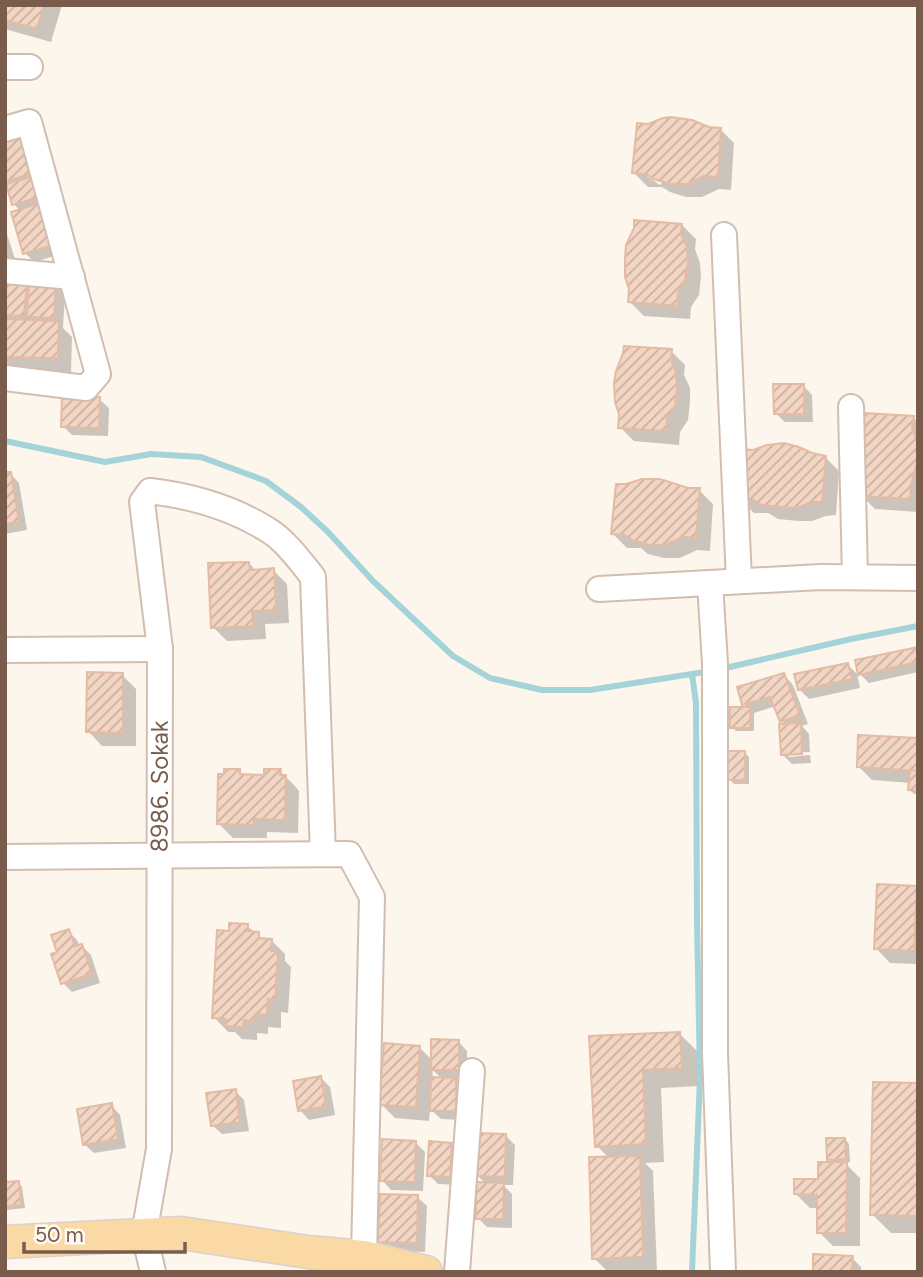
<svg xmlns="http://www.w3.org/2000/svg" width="923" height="1277" font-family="Figtree,sans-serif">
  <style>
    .shadow { fill: #0003; fill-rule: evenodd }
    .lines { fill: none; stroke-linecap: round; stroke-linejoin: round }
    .stream { stroke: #a5d3da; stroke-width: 6 }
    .building { fill: url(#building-hatch); stroke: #e6bba3; stroke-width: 2 }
    .minor-casing { stroke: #d1beb0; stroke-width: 28 }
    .major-casing { stroke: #dad1cd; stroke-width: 35 }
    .minor { stroke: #fff; stroke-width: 24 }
    .major { stroke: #fbd9a5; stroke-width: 32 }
    .labels { text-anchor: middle; stroke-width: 5; stroke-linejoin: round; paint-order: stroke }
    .street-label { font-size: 24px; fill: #7a5c4d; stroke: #fffaf3 }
  </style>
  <defs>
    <pattern id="building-hatch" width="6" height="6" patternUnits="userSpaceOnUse" patternTransform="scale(1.75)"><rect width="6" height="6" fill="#f3d5c3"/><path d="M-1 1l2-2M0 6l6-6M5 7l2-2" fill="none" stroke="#cab0a1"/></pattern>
  </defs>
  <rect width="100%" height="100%" fill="#fdf6ec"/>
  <g class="shadow">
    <polygon points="5,5 62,5 51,42 5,29"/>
    <path d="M708,129h12l14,14 -3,47 -12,-1 -17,8h-16l-16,-5 -8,-5h-14l-14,-14zM647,172l15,11 -2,2 -13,-9z"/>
    <polygon points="19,135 61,254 34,262 25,253 20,211 14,204 10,185 7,181"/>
    <polygon points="682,225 696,239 695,249 700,263 701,277 699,295 691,307 690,319 644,316 630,302"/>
    <polygon points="5,228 15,259 5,261"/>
    <polygon points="5,283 26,285 30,289 55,286 65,295 63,328 72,337 71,372 14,370 5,361"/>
    <polygon points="671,351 685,365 684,375 690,388 690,402 688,420 680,432 679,445 634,441 620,427"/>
    <polygon points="803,385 812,395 813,422 785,422 775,413"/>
    <polygon points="99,399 109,408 108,436 72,435 63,426"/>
    <polygon points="913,417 918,422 918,512 875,509 861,495"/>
    <polygon points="754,452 825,457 839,471 836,515 826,516 812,521 798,521 778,519 768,513 754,513 740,499"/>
    <polygon points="10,473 19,483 27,530 5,534 5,474"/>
    <polygon points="687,490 699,490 713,504 710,551 697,550 680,558 664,558 648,554 641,548 627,548 613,534"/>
    <polygon points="249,563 256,571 273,570 287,584 289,623 265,624 266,639 227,641 213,627"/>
    <polygon points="918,648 918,672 869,683 860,674"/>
    <polygon points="848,665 857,674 860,688 809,699 799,689"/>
    <polygon points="122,675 136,689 136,746 102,746 88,731"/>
    <polygon points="784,675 793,685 808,724 802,726 809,734 810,752 789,753 789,757 810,755 811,763 792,764 783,755 785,725 782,721 776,706 754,713 754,731 736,731 732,727 748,709 744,704"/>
    <polygon points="918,740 918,794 914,794 910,790 911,783 872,780 858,766"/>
    <polygon points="745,753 749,757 749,784 734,784 730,780"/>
    <polygon points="239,771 245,776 265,777 280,771 294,785 299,791 298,833 267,832 267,838 233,838 219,824"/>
    <polygon points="916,888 918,889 918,964 890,963 876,948"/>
    <polygon points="247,926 264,940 271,940 285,954 285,961 291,967 288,1013 281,1012 281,1028 268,1027 268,1034 257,1033 257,1040 242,1039 235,1032 228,1032 214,1017 231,932"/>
    <polygon points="68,931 77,940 80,947 82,946 91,955 100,983 72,992 63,983 59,954"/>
    <polygon points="680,1034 698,1052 700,1086 661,1088 664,1162 645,1163 653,1171 657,1271 608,1272 594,1258 609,1158 597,1146 591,1038"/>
    <path d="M458,1041l9,10v28h-12l10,10 -1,31 -23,-1 -11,-10 -1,12 -34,-3 -14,-14 39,-56 12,12zM433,1070l9,9h-10z"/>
    <polygon points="321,1078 330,1087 335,1115 309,1120 300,1110"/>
    <polygon points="918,1085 918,1233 891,1233 872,1214"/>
    <polygon points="235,1091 244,1100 249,1131 222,1134 212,1125"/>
    <polygon points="111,1105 120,1115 126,1148 94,1153 84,1144"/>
    <polygon points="506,1136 515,1145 513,1185 503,1185 512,1194 512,1228 487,1227 478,1218 486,1184 477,1175"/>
    <polygon points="845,1139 849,1144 850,1162 845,1163 860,1178 860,1246 833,1246 819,1232 819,1208 810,1208 796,1194 820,1181 834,1164 829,1159"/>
    <polygon points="416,1143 425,1152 423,1191 391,1190 382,1180"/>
    <polygon points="451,1145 461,1154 459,1185 438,1184 429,1175"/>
    <polygon points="18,1182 22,1187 25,1208 7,1210 5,1208 5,1184"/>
    <polygon points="417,1197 427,1206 425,1252 389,1251 380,1242"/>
    <polygon points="852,1258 861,1267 861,1272 815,1272"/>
  </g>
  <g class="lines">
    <g class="stream">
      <polyline points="5,441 105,462 151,454 201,457 266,481 301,507 328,532 373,581 453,656 490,678 542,690 590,690 711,671"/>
      <polyline points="721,669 851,639 918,626"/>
      <polyline points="692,1272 700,1078 697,921 696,703 692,674"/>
    </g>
  </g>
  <g class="building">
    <polygon points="5,5 44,5 37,29 5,20"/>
    <polygon points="671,117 692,120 709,127 721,128 718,177 704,176 687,184 670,184 654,179 646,174 632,173 637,123 648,124 663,118"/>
    <polygon points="20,133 33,173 5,182 5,137"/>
    <polygon points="34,176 40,197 12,205 6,184"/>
    <polygon points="41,203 53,245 23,254 11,212"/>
    <polygon points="634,220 682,224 681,234 687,247 688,262 685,280 678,292 677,306 628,302 629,289 625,277 625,258 626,245 634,228"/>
    <polygon points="5,281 27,283 24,316 5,315"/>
    <polygon points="29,282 56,284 54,318 27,317"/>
    <polygon points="5,319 59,321 58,358 5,357"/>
    <polygon points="624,346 672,349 671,360 676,373 677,387 675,406 667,418 666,431 618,428 619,414 615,402 614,383 616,371 623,353"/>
    <polygon points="773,384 804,384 804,414 774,414"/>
    <polygon points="62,396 100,397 99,428 61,427"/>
    <polygon points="864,413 914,416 912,428 918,443 918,460 911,485 910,499 859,496 858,435 864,424"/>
    <polygon points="784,443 799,447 812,453 826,456 822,502 811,502 797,508 783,507 762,505 753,500 738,499 742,449 753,450 767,445"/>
    <polygon points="5,472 11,472 19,522 5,524"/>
    <polygon points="642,479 660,479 688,488 700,488 696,538 683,537 665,545 649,545 632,540 625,535 611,534 616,484 626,484"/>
    <polygon points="249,562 250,570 274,568 276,610 252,611 253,626 211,628 208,563"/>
    <polygon points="918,647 918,662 858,675 855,660"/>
    <polygon points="848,663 852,679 798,690 794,674"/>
    <polygon points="87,672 123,673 123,733 86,732"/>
    <polygon points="784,673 800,715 780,722 770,697 742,705 737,687"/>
    <rect x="730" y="707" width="20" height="21"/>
    <polygon points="801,723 802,754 781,755 779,724"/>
    <polygon points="858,735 918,738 918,771 857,767"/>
    <rect x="728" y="751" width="17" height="29"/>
    <polygon points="224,769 240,769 240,774 264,775 264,769 281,769 280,775 286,775 285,820 254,819 253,825 217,824 218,774 224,774"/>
    <polygon points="910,770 918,771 918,791 908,790"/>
    <polygon points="877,884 917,886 914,951 874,949"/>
    <polygon points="229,923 248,924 248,931 259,932 259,938 272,939 271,951 278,951 275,1000 268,999 267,1015 255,1014 254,1021 244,1020 243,1027 226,1026 226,1019 212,1018 217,930 229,931"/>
    <polygon points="69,929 75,946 82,944 92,974 61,984 51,954 57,952 51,935"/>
    <polygon points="680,1032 682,1068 643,1070 646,1144 595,1147 589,1036"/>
    <polygon points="431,1039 459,1040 459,1070 431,1070"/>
    <polygon points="384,1043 420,1046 416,1107 379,1105"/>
    <polygon points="321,1076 326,1106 298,1111 293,1081"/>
    <polygon points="431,1077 456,1078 456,1111 430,1111"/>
    <polygon points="873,1082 918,1083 918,1216 870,1215"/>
    <polygon points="236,1089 240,1122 211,1126 206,1093"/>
    <polygon points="112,1103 118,1139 83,1145 77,1109"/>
    <polygon points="477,1133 506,1134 505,1177 475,1176"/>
    <polygon points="826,1138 845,1138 846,1159 827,1160"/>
    <polygon points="382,1139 416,1141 415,1182 380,1181"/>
    <polygon points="429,1141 452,1143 450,1177 427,1176"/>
    <polygon points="640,1156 643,1257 592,1259 589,1157"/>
    <polygon points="818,1162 847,1162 846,1233 817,1233 817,1195 794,1194 794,1179 818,1179"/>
    <polygon points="19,1181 21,1205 5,1206 5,1182"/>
    <polygon points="476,1182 504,1183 503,1219 476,1219"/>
    <polygon points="380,1194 418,1195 417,1243 378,1242"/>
    <polygon points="813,1254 853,1256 852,1272 813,1272"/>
  </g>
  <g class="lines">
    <defs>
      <g id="minor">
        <polyline points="5,67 30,67"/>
        <polyline points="5,129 29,122 98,374 86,388 5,378"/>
        <polyline points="724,235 739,581"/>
        <polyline points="5,271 72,277"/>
        <polyline points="851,407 855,577"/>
        <polyline points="710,583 715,664 715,1053 723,1272"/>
        <polyline points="599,589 821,577 918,578"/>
        <polyline points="5,650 160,649"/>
        <polyline points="5,857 349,854 372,897 364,1257"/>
        <path id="s1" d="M153,1272l-9,-38 15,-85 1,-500 -18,-147 8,-11c42,5 83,17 118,39 17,10 33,32 45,47l10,277"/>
        <polyline points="457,1272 472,1071"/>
      </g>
      <polyline id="major" points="5,1242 181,1233 308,1252 364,1257 426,1272"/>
    </defs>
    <use href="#minor" class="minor-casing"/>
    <use href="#major" class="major-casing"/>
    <use href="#minor" class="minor"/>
    <use href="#major" class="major"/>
  </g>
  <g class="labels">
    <g class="street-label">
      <text dy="8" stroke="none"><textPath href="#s1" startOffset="488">8986. Sokak</textPath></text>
    </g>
  </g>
  <rect width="923" height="1277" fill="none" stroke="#7a5c4d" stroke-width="14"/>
  <path d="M24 1242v10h161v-10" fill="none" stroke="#7a5c4d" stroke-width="3.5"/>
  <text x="35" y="1242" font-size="21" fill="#7a5c4d" stroke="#fffaf3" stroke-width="5" paint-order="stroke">50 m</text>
</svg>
